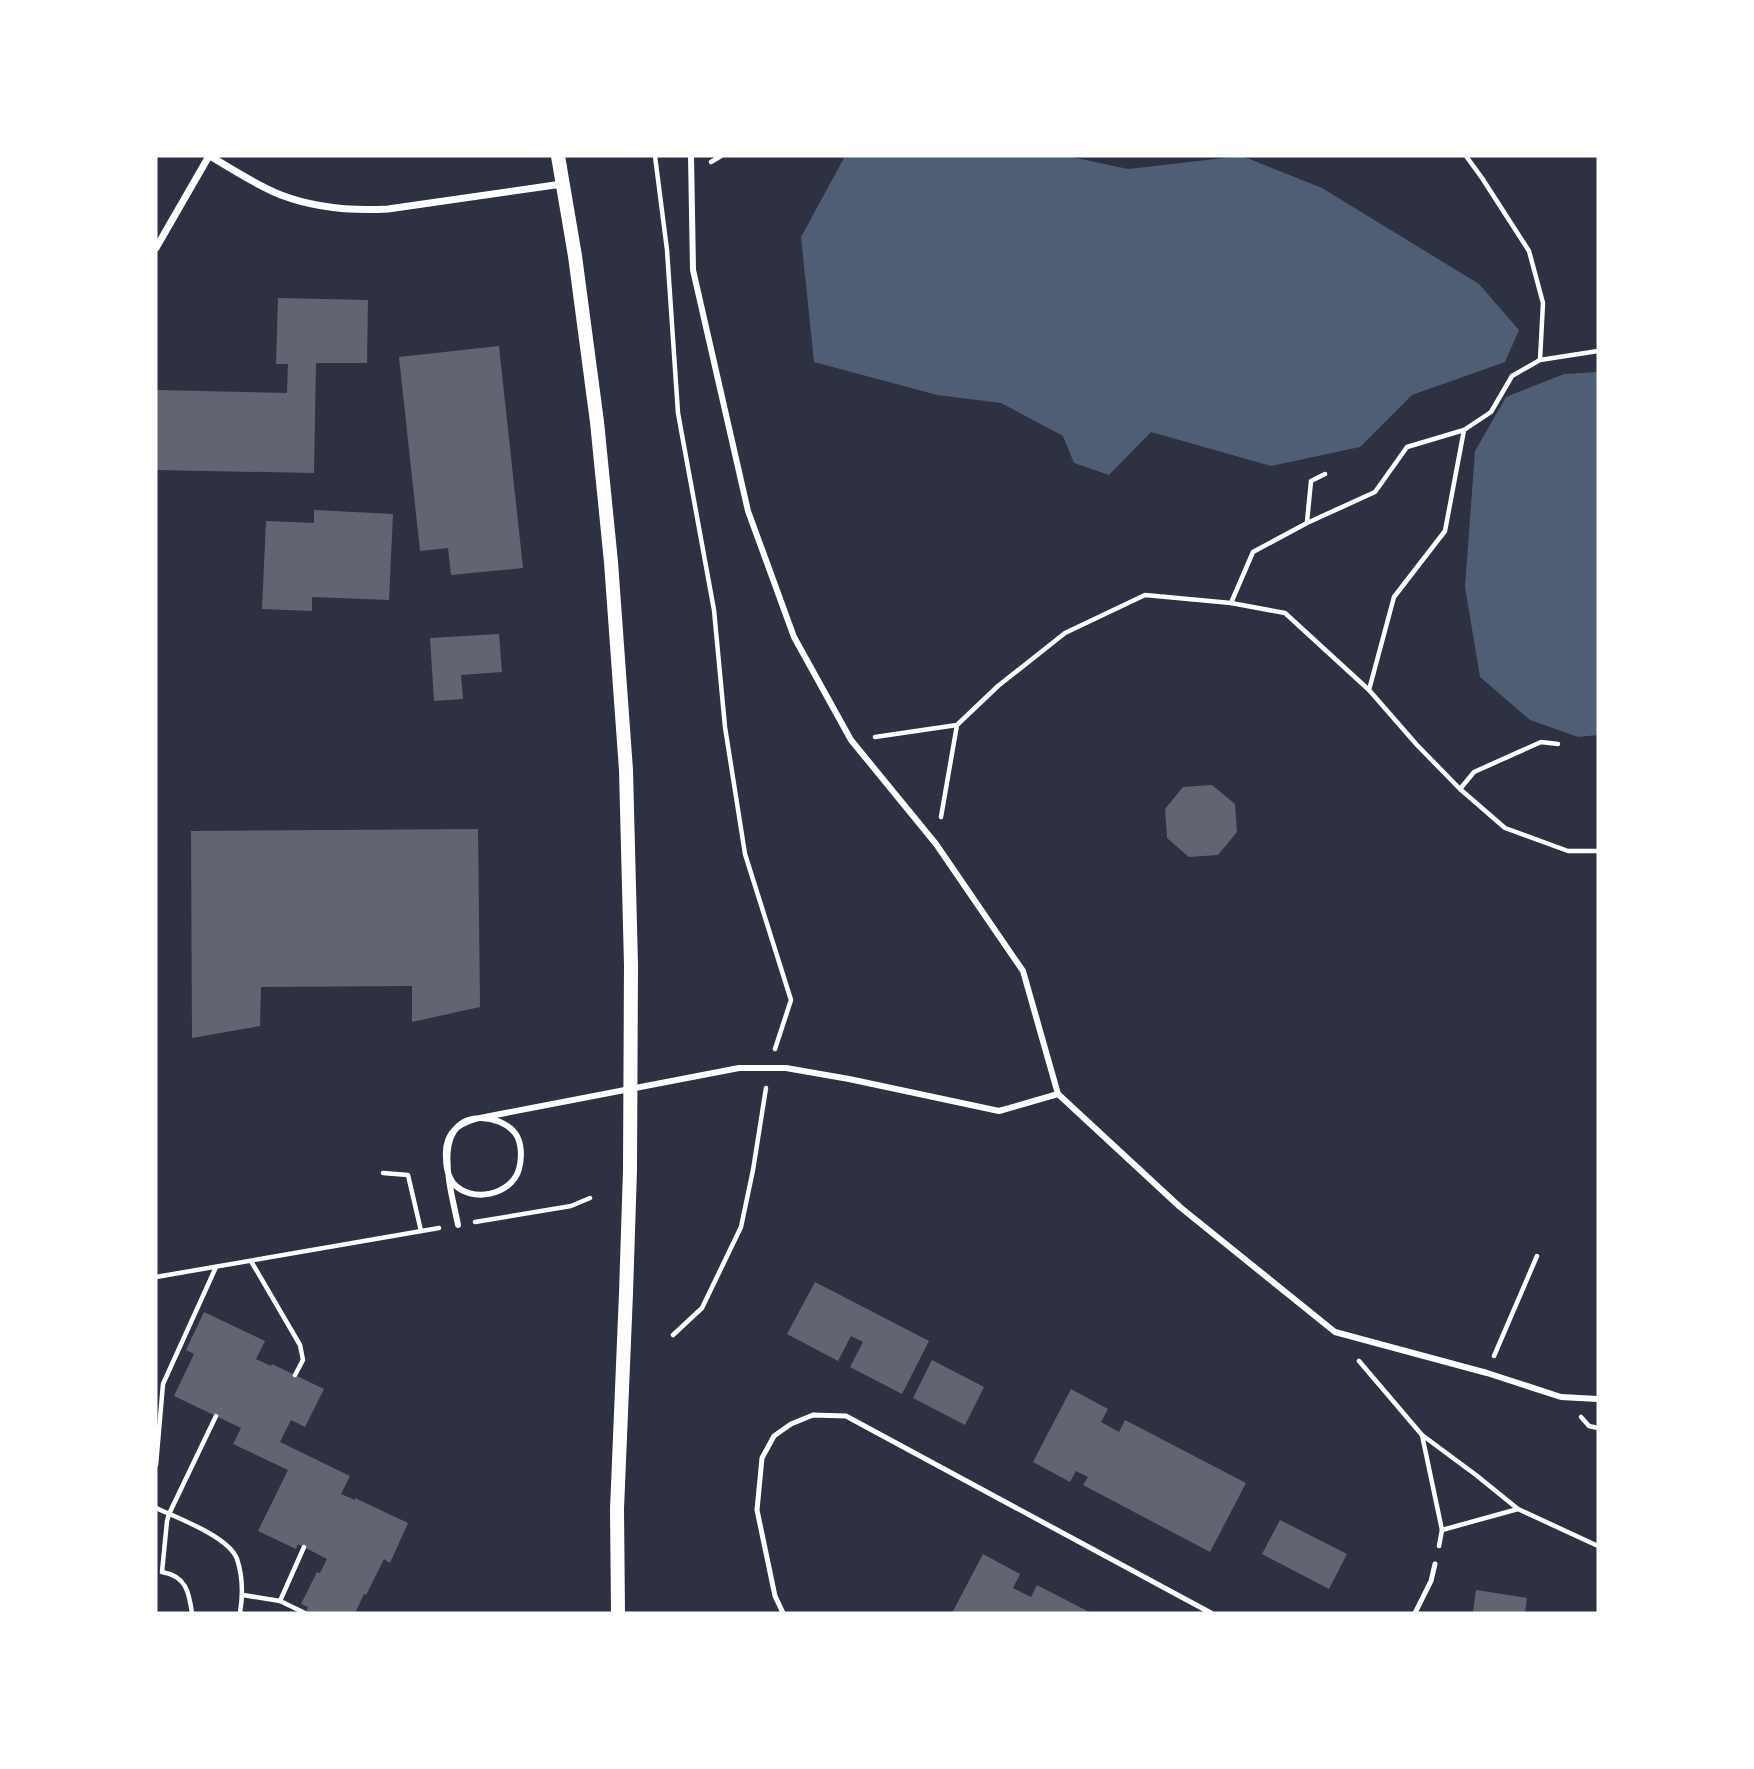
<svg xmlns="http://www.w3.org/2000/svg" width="1754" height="1769" font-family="'Sofia Sans Condensed',sans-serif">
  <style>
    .water { fill: #4f5d75 }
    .building { fill: #626471 }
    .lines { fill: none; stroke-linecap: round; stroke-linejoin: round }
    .path { stroke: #fff; stroke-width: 4.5 }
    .service { stroke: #fff; stroke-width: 5 }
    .pedestrian { stroke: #fff; stroke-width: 6 }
    .minor { stroke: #fff; stroke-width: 7 }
    .secondary { stroke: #fff; stroke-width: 14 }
  </style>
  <rect width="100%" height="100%" fill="#2d3142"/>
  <g class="water">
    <polygon points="854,156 1067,156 1128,169 1242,156 1322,188 1479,284 1519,330 1505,362 1412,395 1360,447 1271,466 1151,432 1109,475 1074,463 1063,436 1001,403 937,395 814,362 801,237 844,158"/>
    <polygon points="1598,372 1598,735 1578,737 1530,720 1480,677 1465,587 1475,451 1506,397 1564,374"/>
  </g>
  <g class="building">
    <polygon points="278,298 368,300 367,363 316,363 314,473 156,470 156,390 287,393 288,364 276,364"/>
    <polygon points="499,346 523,568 451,575 448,548 420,551 399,357"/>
    <polygon points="314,510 393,514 389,600 312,597 312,611 262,609 266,521 314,523"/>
    <polygon points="499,634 502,672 461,675 463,699 434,701 430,638"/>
    <polygon points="1212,785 1235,804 1237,832 1218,855 1189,857 1167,838 1165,809 1183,787"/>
    <polygon points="478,829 480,1007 412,1022 412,986 261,987 260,1026 192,1038 191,831"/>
    <polygon points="815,1282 929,1341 902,1394 850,1367 863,1342 851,1336 838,1361 787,1334"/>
    <polygon points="204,1312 265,1341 256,1359 271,1366 272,1364 324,1389 305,1427 291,1420 280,1442 350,1476 341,1494 355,1500 355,1498 408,1523 390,1563 384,1559 366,1595 364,1594 356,1611 361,1613 305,1613 308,1607 301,1604 317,1572 320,1573 327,1559 298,1544 296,1549 258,1531 288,1470 233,1444 241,1428 174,1396 194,1354 186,1350"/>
    <polygon points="932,1360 984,1387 965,1425 913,1398"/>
    <polygon points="1071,1389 1108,1409 1101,1422 1119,1432 1125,1420 1246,1483 1210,1552 1083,1485 1088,1477 1076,1471 1070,1482 1033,1462"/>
    <polygon points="1280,1520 1347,1554 1329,1589 1262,1554"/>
    <polygon points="983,1554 1020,1574 1013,1588 1031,1597 1037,1585 1091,1613 952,1613"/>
    <polygon points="1476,1590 1527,1598 1525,1613 1473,1613"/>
  </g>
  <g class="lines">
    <g class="path">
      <polyline points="655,156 667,250 678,413 714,610 725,727 745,854 791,1000 775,1049"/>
      <polyline points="1466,156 1482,178 1529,251 1543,303 1540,360"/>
      <polyline points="711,162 721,156"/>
      <polyline points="1307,522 1311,481 1325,474"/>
      <polyline points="1231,603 1253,552 1307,523 1375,492 1407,447 1464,430 1491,412 1512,376 1540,360 1598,351"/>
      <polyline points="1369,690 1394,597 1445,531 1464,430"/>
      <polyline points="875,737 957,725 998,686 1065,633 1145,595 1231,603 1285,613 1369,690 1417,745 1460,789 1505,828 1568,851 1598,851"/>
      <polyline points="1460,789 1474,772 1541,742 1558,744"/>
      <polyline points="941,817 957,725"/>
      <polyline points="383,1173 408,1175 421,1231"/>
      <polyline points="475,1222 571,1206 590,1198"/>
      <polyline points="251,1261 300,1345 303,1360 295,1375"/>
      <polyline points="156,1277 439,1228"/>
      <polyline points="673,1335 702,1308 741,1227 753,1170 766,1088"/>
      <polyline points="1494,1356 1537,1256"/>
      <polyline points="1359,1361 1422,1435 1476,1475 1518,1509 1598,1546"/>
      <polyline points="1581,1417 1589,1426 1598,1428"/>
      <polyline points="1422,1435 1442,1530 1439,1546"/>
      <polyline points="156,1465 163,1384 216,1267"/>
      <path d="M156,1508c22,10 73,29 81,51 6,18 6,36 3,54"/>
      <polyline points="1442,1530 1518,1509"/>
      <polyline points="243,1595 280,1601 305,1613"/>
      <polyline points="280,1601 304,1547"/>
      <path d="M192,1613c-3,-21 -6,-37 -30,-41l5,-51 2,-7 47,-98"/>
    </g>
    <g class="service">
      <polyline points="783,1613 775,1596 757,1510 762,1458 774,1436 791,1424 813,1415 846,1416 1211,1613"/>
      <polyline points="1415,1613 1431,1581 1435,1564"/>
    </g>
    <g class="pedestrian">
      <polyline points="691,156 693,270 748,511 794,637 851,740 936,844 1023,971 1058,1094 1180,1207 1335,1332 1487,1373 1561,1397 1598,1399"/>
      <path d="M458,1225c-6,-32 -30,-106 23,-107 12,0 26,5 34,15 7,9 7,25 4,36 -7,26 -48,35 -66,14 -5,-7 -7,-17 -7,-25 -2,-27 14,-37 39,-41l254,-49h47l63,11 150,32 59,-17"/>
    </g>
    <g class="minor">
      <path d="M210,156c23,14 46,29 71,39 34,13 71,16 107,14l174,-25"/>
      <polyline points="156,248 209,156"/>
    </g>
    <polyline class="secondary" points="558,156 575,256 597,422 611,562 626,770 631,965 630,1170 626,1293 617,1509 618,1613"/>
  </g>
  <rect width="1754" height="1769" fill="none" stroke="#ffffff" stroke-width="315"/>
</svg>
